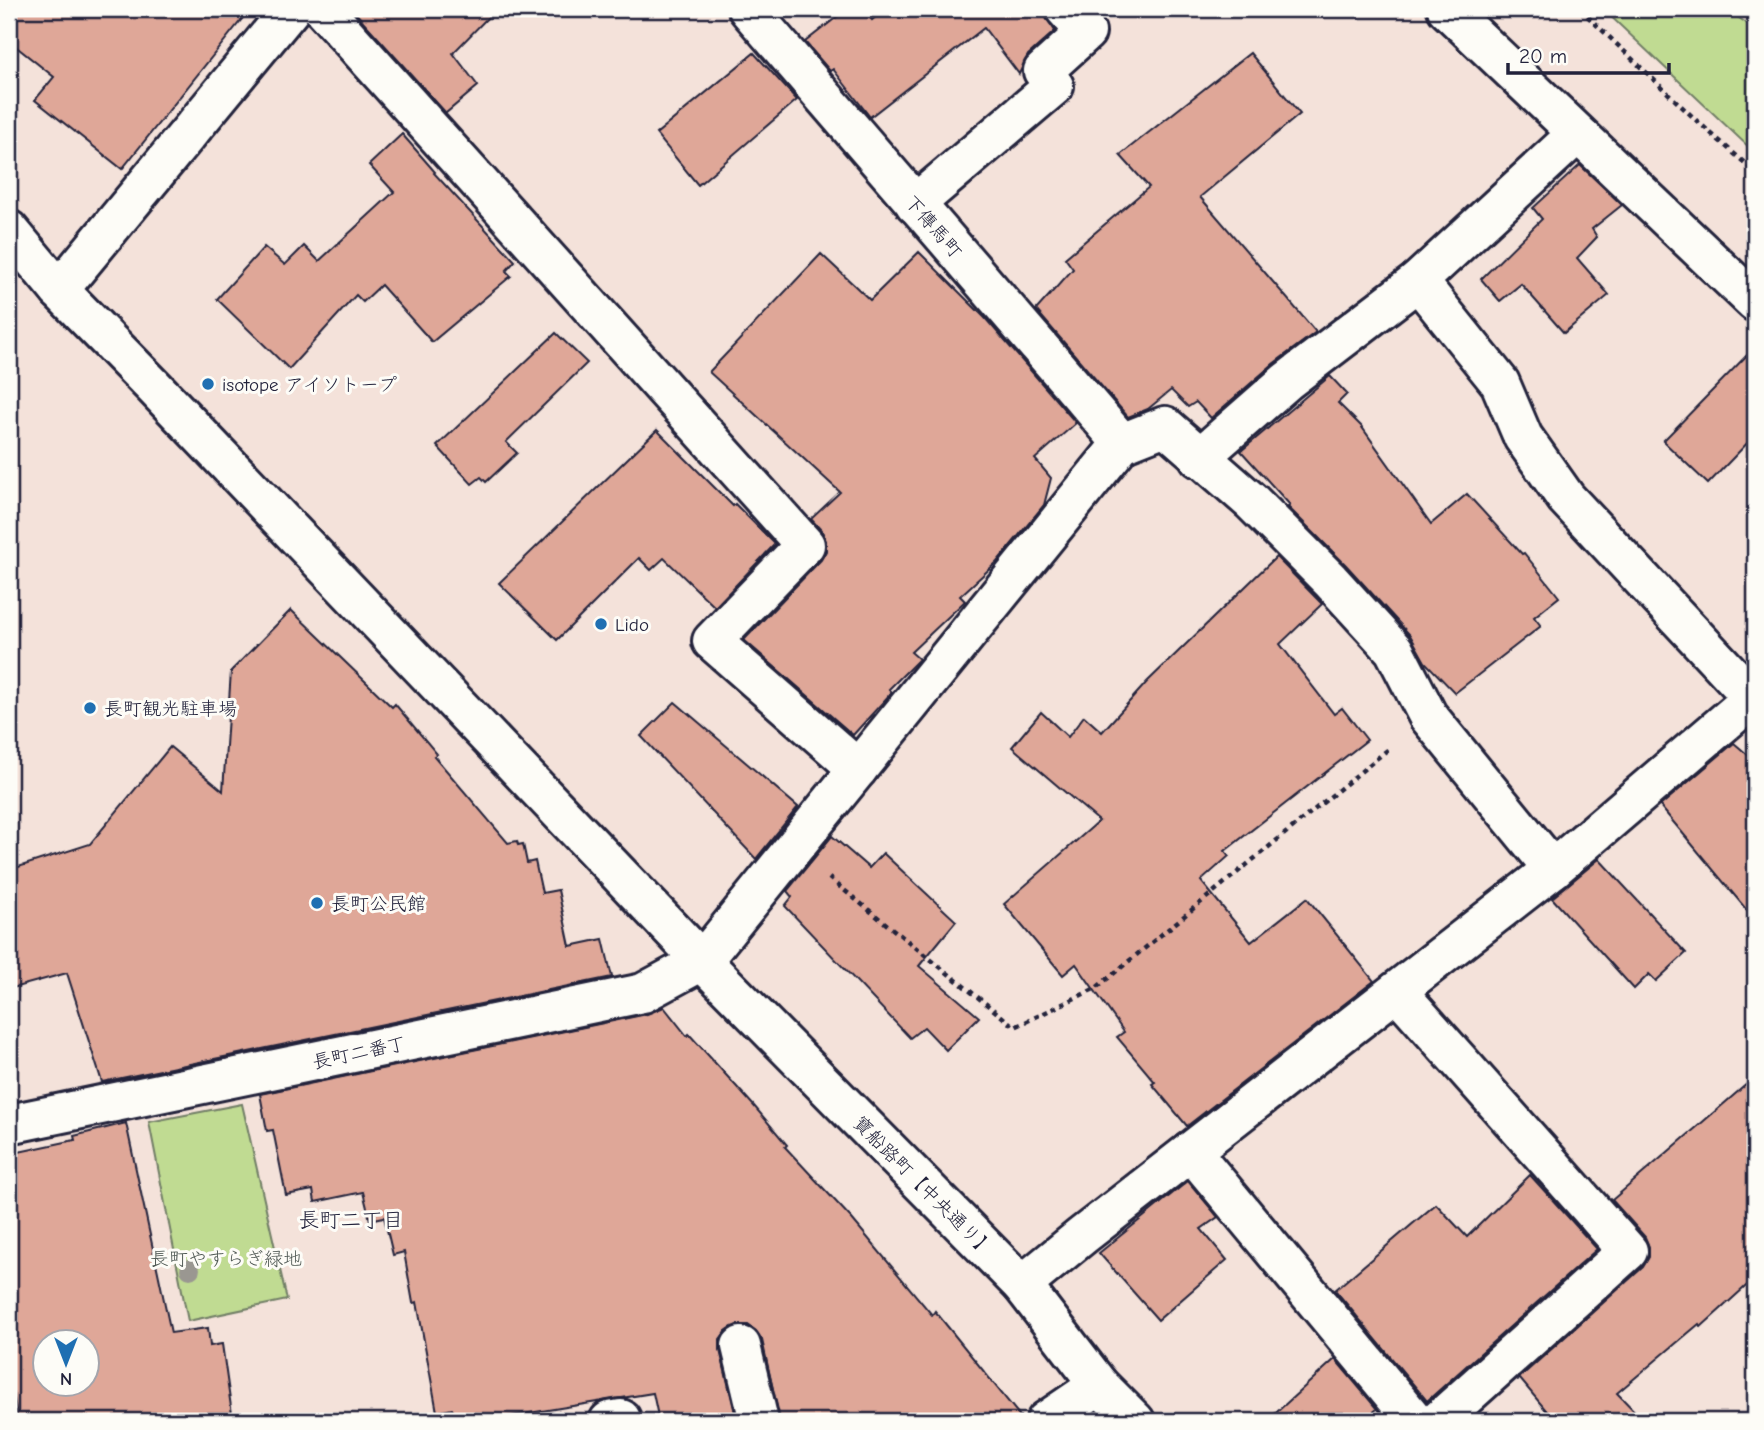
<svg xmlns="http://www.w3.org/2000/svg" width="1764" height="1430" font-family="'Comic Neue','Klee One',sans-serif">
  <style>
    .green { fill: #c0db92; stroke: #717e66; stroke-width: 2 }
    .building { fill: #dfa798; stroke: #22223b; stroke-width: 2; fill-rule: evenodd }
    .lines { fill: none; stroke-linecap: round; stroke-linejoin: round }
    .minor-casing { stroke: #22223b; stroke-width: 44 }
    .path { stroke: #22223b; stroke-width: 4.5; stroke-dasharray: 5 5; stroke-linecap: butt }
    .minor { stroke: #fdfcf7; stroke-width: 38 }
    .tree { fill: #9a9791 }
    .poi-dot { fill: #1f6fb2; stroke: #fdfcf7; stroke-width: 2.5 }
    .labels { text-anchor: middle; stroke-width: 6; stroke-linejoin: round; paint-order: stroke }
    .street-label { font-size: 19px; fill: #22223b; stroke: #fdfcf7 }
    .poi-label { font-size: 19px; fill: #22223b; stroke: #fdfcf7; text-anchor: start }
    .park-label { font-size: 19px; fill: #515a55; stroke: #fdfcf7 }
    .neighbourhood-label { font-size: 21px; fill: #22223b; stroke: #fdfcf7 }
  </style>
  <rect width="100%" height="100%" fill="#f4e2da"/>
  <filter id="ink" filterUnits="userSpaceOnUse"><feTurbulence type="fractalNoise" baseFrequency=".0143" numOctaves="2"/><feDisplacementMap in="SourceGraphic" scale="14" xChannelSelector="R" yChannelSelector="G"/><feConvolveMatrix kernelMatrix="1 2 1 2 8 2 1 2 1" color-interpolation-filters="sRGB"/></filter>
  <g filter="url(#ink)">
    <g class="green">
      <polygon points="1603,9 1726,9 1755,29 1755,153"/>
      <polygon points="242,1104 287,1300 188,1321 149,1122"/>
    </g>
    <g class="building">
      <polygon points="9,9 250,9 122,169 35,100 54,77 9,41"/>
      <polygon points="352,9 496,9 453,53 478,86 446,113"/>
      <polygon points="847,9 862,9 872,20 885,9 1044,9 1044,14 1055,31 1028,55 1019,74 984,28 870,117 833,69 830,71 805,42"/>
      <polygon points="754,53 797,100 698,185 656,134"/>
      <polygon points="1250,53 1300,114 1200,197 1316,332 1273,364 1211,418 1196,402 1188,407 1171,390 1148,409 1128,417 1036,310 1073,269 1065,258 1149,187 1120,155"/>
      <polygon points="402,134 435,172 434,173 515,261 506,271 511,276 432,342 381,285 363,302 356,295 289,369 217,299 264,247 285,265 304,246 319,261 394,192 369,165"/>
      <polygon points="1580,165 1622,205 1592,229 1597,237 1577,258 1609,295 1564,333 1521,284 1500,301 1481,279 1542,219 1533,208"/>
      <polygon points="919,252 985,318 1076,423 1035,459 1051,478 1044,505 997,562 960,596 965,601 911,652 919,659 889,689 892,692 853,735 744,640 821,560 826,551 826,541 822,531 811,519 840,492 709,372 821,254 870,300"/>
      <polygon points="556,333 587,363 506,442 517,453 486,482 481,477 472,484 437,446"/>
      <polygon points="1755,347 1755,435 1708,484 1663,441"/>
      <polygon points="1330,376 1347,394 1338,403 1361,426 1431,524 1467,494 1522,554 1524,553 1559,597 1534,617 1541,626 1455,693 1425,662 1410,635 1346,565 1288,507 1290,505 1241,451"/>
      <polygon points="657,430 733,506 735,504 775,544 715,607 664,558 651,570 639,558 557,640 499,583"/>
      <polygon points="1276,557 1322,604 1280,644 1334,714 1342,708 1367,740 1225,851 1229,856 1201,881 1251,942 1307,898 1374,981 1187,1126 1152,1084 1155,1082 1117,1037 1124,1032 1076,964 1063,975 1004,904 1099,821 1012,747 1041,712 1068,737 1084,716 1102,732 1147,682"/>
      <polygon points="291,610 392,707 395,704 437,754 434,756 508,843 517,841 518,845 523,844 527,863 535,861 542,893 558,890 570,946 603,939 612,977 102,1082 67,973 9,989 9,870 90,844 170,747 223,791 231,671"/>
      <polygon points="675,702 798,807 756,859 641,736"/>
      <polygon points="1734,743 1755,761 1755,920 1660,806"/>
      <polygon points="832,836 869,868 883,853 956,921 919,966 979,1017 946,1050 924,1027 910,1038 785,906 792,897 787,891"/>
      <polygon points="1599,859 1686,953 1656,981 1649,974 1634,989 1552,898"/>
      <polygon points="664,1007 687,1036 689,1034 754,1106 787,1145 785,1147 852,1219 932,1315 935,1311 1024,1421 780,1421 762,1340 756,1331 748,1325 737,1325 726,1331 720,1339 720,1350 737,1421 659,1421 653,1393 480,1421 459,1421 452,1409 437,1412 417,1302 413,1303 404,1252 393,1255 384,1217 370,1220 363,1192 315,1202 313,1190 286,1195 273,1130 267,1131 260,1094 647,1014"/>
      <polygon points="1755,1077 1755,1278 1701,1327 1699,1324 1617,1393 1644,1421 1555,1421 1520,1379 1517,1380 1643,1267 1649,1257 1649,1247 1645,1237 1612,1200"/>
      <path d="M126,1123l45,210 37,-5 2,18 12,-2 11,77h-215l-5,-29 -4,1v-239l66,-14 -1,-4zM46,1342h42v42h-42z"/>
      <polygon points="1530,1175 1597,1249 1427,1401 1335,1290 1436,1204 1467,1237"/>
      <polygon points="1188,1181 1218,1217 1201,1229 1227,1260 1158,1320 1099,1253"/>
      <polygon points="1335,1359 1377,1409 1363,1421 1267,1421"/>
    </g>
    <g class="lines">
      <defs>
        <g id="minor">
          <polyline points="323,9 805,545 712,641 858,769"/>
          <polyline points="748,9 1122,443"/>
          <polyline points="1447,9 1755,302"/>
          <polyline points="1577,134 1418,281 1500,383 1523,437 1566,498 1755,700"/>
          <polyline points="915,204 1054,86 1043,71 1086,32 1065,9"/>
          <polyline points="9,230 59,290 154,387 702,961 1022,1285 1099,1385 1135,1421"/>
          <polyline points="59,290 291,9"/>
          <polyline points="1199,458 1287,381 1418,281"/>
          <polyline points="1397,991 1628,1251 1438,1421"/>
          <polyline points="9,1124 643,993 702,961 1122,443 1165,426 1252,502 1330,580 1394,650 1428,716 1553,869"/>
          <polyline points="1191,1151 1415,1421"/>
          <polyline points="1022,1285 1082,1236 1553,869 1753,698"/>
          <polyline points="741,1346 759,1421"/>
          <polyline points="609,1421 621,1419 621,1421"/>
          <polyline points="1046,1421 1099,1385"/>
        </g>
      </defs>
      <use href="#minor" class="minor-casing"/>
      <g class="path">
        <polyline points="1580,9 1697,121 1755,172"/>
        <polyline points="829,878 1015,1027 1096,988 1391,747"/>
      </g>
      <use href="#minor" class="minor"/>
    </g>
    <circle class="tree" cx="190" cy="1269" r="10"/>
  </g>
  <g class="poi-dot">
    <circle cx="208" cy="384" r="7"/>
    <circle cx="601" cy="624" r="7"/>
    <circle cx="90" cy="708" r="7"/>
    <circle cx="317" cy="903" r="7"/>
  </g>
  <g class="labels">
    <g class="street-label">
      <text transform="translate(934 226) rotate(49)" y="7">下傳馬町</text>
      <text transform="translate(359 1052) rotate(-12)" y="7">長町二番丁</text>
      <text transform="translate(924 1186) rotate(45)" y="7">寶船路町【中央通り】</text>
    </g>
    <g class="poi-label">
      <text x="222" y="391">isotope アイソトープ</text>
      <text x="615" y="631">Lido</text>
      <text x="104" y="715">長町観光駐車場</text>
      <text x="331" y="910">長町公民館</text>
    </g>
    <g class="park-label">
      <text x="226" y="1265">長町やすらぎ緑地</text>
    </g>
    <g class="neighbourhood-label">
      <text x="351" y="1227">長町二丁目</text>
    </g>
  </g>
  <rect width="1764" height="1430" fill="none" stroke="#fdfcf7" stroke-width="35"/>
  <rect x="18" y="18" width="1729" height="1395" fill="none" stroke="#22223b" stroke-width="2.5" filter="url(#ink)"/>
  <g transform="translate(66 1363) rotate(180)"><circle r="33" fill="#fdfcf7" stroke="#a5a5ac" stroke-width="2"/>
  <path d="M0-5L12 26L0 18L-12 26Z" fill="#1f6fb2"/>
  <text y="-10" font-size="19" font-weight="bold" text-anchor="middle" fill="#22223b">N</text>
  </g>
  <path d="M1508 63v10h161v-10" fill="none" stroke="#22223b" stroke-width="3.5"/>
  <text x="1519" y="63" font-size="21" fill="#22223b" stroke="#fdfcf7" stroke-width="5" paint-order="stroke">20 m</text>
</svg>
